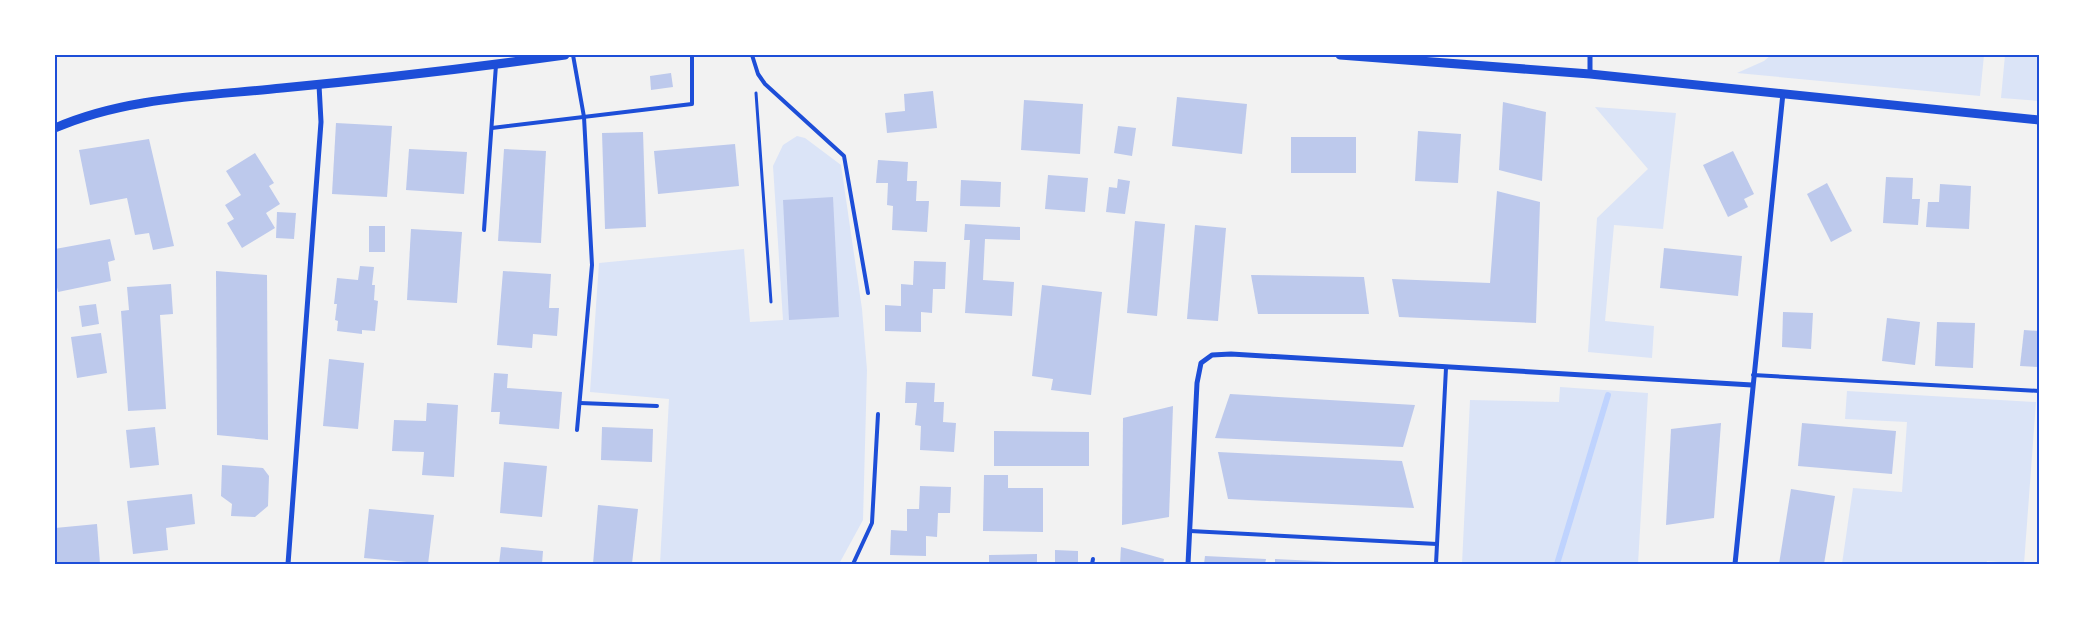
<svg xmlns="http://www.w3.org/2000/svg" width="2094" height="619" font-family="'DejaVu Sans',sans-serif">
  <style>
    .green { fill: #dbe4f7 }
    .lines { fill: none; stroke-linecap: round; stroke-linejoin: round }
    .stream { stroke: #bfd3fe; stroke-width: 6 }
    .building { fill: #bdc9ec }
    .path { stroke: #1d4ed8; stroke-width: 3 }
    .service { stroke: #1d4ed8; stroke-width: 4 }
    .minor { stroke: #1d4ed8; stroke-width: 5 }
    .tertiary { stroke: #1d4ed8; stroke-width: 9 }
    .neatline { fill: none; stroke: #1d4ed8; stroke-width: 2 }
  </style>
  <rect width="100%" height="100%" fill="#f2f2f2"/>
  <g class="green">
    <polygon points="1771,55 1984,55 1980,96 1737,73 1764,61"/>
    <polygon points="2005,55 2039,55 2039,101 2001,98"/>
    <polygon points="1595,107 1676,113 1663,229 1614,225 1605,321 1654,326 1652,358 1588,352 1597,218 1648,169"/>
    <polygon points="797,136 805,138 841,165 862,309 867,370 863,520 839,564 660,564 669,399 590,392 599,263 744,249 750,322 783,320 773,166 783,145"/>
    <polygon points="1560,387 1648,393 1638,564 1462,564 1470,400 1559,402"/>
    <polygon points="1847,391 2036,402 2024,564 1987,561 1986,564 1842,564 1853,488 1902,492 1907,422 1845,419"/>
  </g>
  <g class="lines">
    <polyline class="stream" points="1557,564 1608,395"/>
  </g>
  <g class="building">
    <polygon points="671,73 673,87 651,90 650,76"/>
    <polygon points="933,91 937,128 887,133 885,113 905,111 904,94"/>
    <polygon points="1177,97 1247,104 1242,154 1172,146"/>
    <polygon points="1024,100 1083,104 1080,154 1021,150"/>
    <polygon points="1503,102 1546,112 1542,181 1499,170"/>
    <polygon points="336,123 392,126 387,197 332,194"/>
    <polygon points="1118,126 1136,128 1132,156 1114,153"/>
    <polygon points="1418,131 1461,134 1458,183 1415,181"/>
    <polygon points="643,132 646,227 605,229 602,133"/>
    <rect x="1291" y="137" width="65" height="36"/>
    <polygon points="149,139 174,246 153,250 149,233 135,235 127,198 90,205 79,150"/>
    <polygon points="735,144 739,186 658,194 654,151"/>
    <polygon points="409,149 467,152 464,194 406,190"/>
    <polygon points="504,149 546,151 541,243 498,241"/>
    <polygon points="1733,151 1754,194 1744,199 1748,207 1728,217 1703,165"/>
    <polygon points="255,153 274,183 269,186 280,204 266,213 275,228 242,248 227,223 234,219 225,205 241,195 226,171"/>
    <polygon points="878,160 908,162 907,181 917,181 916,201 929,201 927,232 892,230 893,206 887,205 888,183 876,183"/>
    <polygon points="1048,175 1088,178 1085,212 1045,209"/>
    <polygon points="1886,177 1913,178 1912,199 1920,199 1918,225 1883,223"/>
    <polygon points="1118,179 1130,181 1125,214 1106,212 1109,187 1117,188"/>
    <polygon points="961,180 1001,182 1000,207 960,206"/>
    <polygon points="1827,183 1852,231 1831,242 1807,194"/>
    <polygon points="1940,184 1971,186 1969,229 1926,227 1928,202 1939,202"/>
    <polygon points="1497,191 1540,202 1536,323 1399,317 1392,279 1490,283"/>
    <polygon points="833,197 839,317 789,320 783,200"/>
    <polygon points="277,212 296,213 294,239 276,238"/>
    <polygon points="1135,221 1165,224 1157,316 1127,313"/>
    <polygon points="965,224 1020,227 1020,240 985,239 983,280 1014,282 1012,316 965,313 970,240 964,240"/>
    <polygon points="1195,225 1226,228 1218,321 1187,319"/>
    <rect x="369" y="226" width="16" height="26"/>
    <polygon points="411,229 462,232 457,303 407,300"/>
    <polygon points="110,239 115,260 108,262 111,281 58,292 55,278 55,249"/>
    <polygon points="1664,248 1742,256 1738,296 1660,288"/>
    <polygon points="914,261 946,262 945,289 933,289 932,313 921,312 921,332 885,331 885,305 901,306 901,284 913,285"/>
    <polygon points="360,266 374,267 372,285 375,285 374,300 378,301 375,331 362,330 362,334 337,331 338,321 335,320 337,304 334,304 337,278 358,280"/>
    <polygon points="216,271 267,275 268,440 217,435"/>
    <polygon points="503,271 551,274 549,308 559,308 557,336 533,334 532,348 497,345"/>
    <polygon points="1251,275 1364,277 1369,314 1258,314"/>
    <polygon points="171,284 173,314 160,315 166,409 128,411 121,311 129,310 127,287"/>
    <polygon points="1042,285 1102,292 1091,395 1051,390 1053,379 1032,376"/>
    <polygon points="96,304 99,324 82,327 79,306"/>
    <polygon points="1783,312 1813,313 1811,349 1782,347"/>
    <polygon points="1887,318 1920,322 1915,365 1882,361"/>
    <polygon points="1937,322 1975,323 1973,368 1935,366"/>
    <polygon points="2024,330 2039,331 2039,367 2020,366"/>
    <polygon points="101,333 107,373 77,378 71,337"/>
    <polygon points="329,359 364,363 358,429 323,426"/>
    <polygon points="494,373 508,374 507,388 562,392 559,429 499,424 500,412 491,412"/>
    <polygon points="906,382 935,383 934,402 944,402 943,422 956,423 954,452 920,450 921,426 915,425 917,403 905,403"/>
    <polygon points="1230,394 1415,405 1403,447 1215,438"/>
    <polygon points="427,403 458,405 454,477 422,475 424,452 392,451 394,420 426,421"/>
    <polygon points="1173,406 1169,517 1122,525 1123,418"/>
    <polygon points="1721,423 1714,518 1666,525 1671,429"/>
    <polygon points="1802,423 1896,431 1892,474 1798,466"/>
    <polygon points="155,427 159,465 130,468 126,430"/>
    <polygon points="602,427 653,429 652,462 601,460"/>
    <polygon points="994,431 1089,432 1089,466 994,466"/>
    <polygon points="1218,452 1402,461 1414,508 1228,499"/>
    <polygon points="504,462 547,466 542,517 500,513"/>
    <polygon points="222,465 263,468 269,476 268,506 255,517 231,516 232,504 221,496"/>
    <polygon points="984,475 1008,475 1008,488 1043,488 1043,532 983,531"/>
    <polygon points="920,486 951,487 950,513 938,513 937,537 926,536 926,556 890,555 891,530 907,531 907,509 919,509"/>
    <polygon points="1791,489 1835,496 1824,564 1779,564"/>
    <polygon points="192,494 195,524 166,528 168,550 133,554 127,501"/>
    <polygon points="598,505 638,509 632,564 593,564"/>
    <polygon points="369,509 434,515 428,564 364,558"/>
    <polygon points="97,524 100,564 55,564 55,528"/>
    <polygon points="501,547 543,551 542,564 499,564"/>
    <polygon points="1121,547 1164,559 1163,564 1120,564"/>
    <polygon points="1055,550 1078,551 1078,564 1055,564"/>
    <polygon points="1037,554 1037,564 989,564 989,555"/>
    <polygon points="1205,556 1266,559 1265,564 1204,564"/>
    <polygon points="1275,559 1336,562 1336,564 1275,564"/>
  </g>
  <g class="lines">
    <polyline class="path" points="756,93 771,302"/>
    <g class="service">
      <polyline points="573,55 584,117 592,265 577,430"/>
      <polyline points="752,55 758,74 765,84 844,156 868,293"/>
      <polyline points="492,128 692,104 692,55"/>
      <polyline points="484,230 496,65"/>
      <polyline points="1753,375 2039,391"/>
      <polyline points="580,403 657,406"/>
      <polyline points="1190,531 1437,544"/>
      <polyline points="853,564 872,523 878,414"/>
      <polyline points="1092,564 1093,559"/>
      <polyline points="1436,564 1446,368"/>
    </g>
    <g class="minor">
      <polyline points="1590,74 1590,55"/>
      <polyline points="288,564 321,122 319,85"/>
      <polyline points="1188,564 1197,383 1201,363 1212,355 1231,354 1752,385"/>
      <polyline points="1735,564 1783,93"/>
    </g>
    <g class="tertiary">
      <polyline points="1340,55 1590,74 2039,120"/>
      <path d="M55,128c71,-31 151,-32 227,-40 95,-9 189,-20 283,-33"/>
    </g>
  </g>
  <rect width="2094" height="619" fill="none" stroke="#ffffff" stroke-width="112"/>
  <rect x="56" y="56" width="1982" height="507" class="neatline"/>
</svg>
